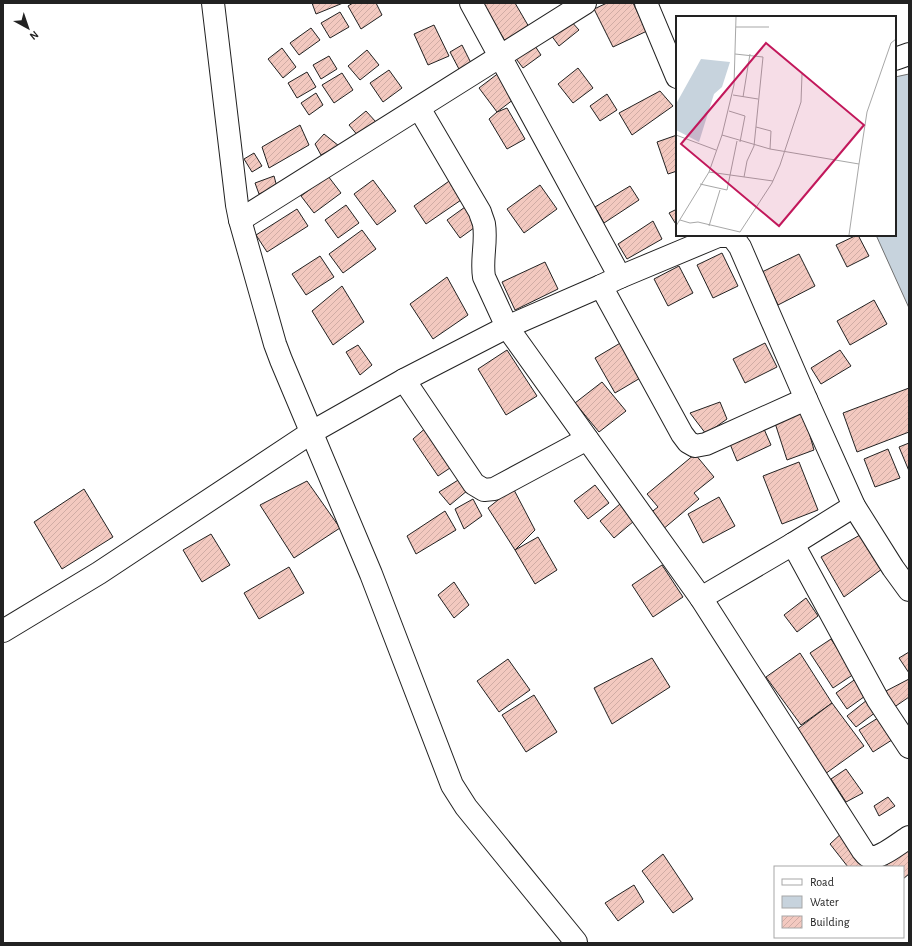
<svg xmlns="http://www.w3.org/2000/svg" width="912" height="946" font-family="'Alegreya Sans',sans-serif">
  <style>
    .water { fill: #c7d3dd; stroke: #6f6f6f }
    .building { fill: url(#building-hatch); stroke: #222 }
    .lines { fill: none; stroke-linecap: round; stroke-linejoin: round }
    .minor-casing { stroke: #222; stroke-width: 24 }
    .major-casing { stroke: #222; stroke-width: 24 }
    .minor { stroke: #fff; stroke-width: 22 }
    .major { stroke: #fff; stroke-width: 22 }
    .inset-road { fill: none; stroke: #a7a7a7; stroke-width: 1 }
    .view { fill: #c2185b; fill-opacity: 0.15; stroke: #c2185b; stroke-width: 2 }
    .inset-edge { fill: none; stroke: #222; stroke-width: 2 }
  </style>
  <defs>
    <pattern id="building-hatch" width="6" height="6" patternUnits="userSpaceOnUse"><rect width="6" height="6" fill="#f3c9c0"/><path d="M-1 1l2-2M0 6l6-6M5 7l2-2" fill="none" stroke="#d0aca5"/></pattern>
  </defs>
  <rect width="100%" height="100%" fill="#fff"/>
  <polygon class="water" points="909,74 909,308 876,235 895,235 895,77"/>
  <g class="building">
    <polygon points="312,3 343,3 316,14"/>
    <polygon points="353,3 376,3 382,15 361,29 348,6"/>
    <polygon points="482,3 515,3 529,27 505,41"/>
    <polygon points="607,3 633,3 647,31 613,47 594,9"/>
    <polygon points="340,12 349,27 330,38 321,23"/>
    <polygon points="570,20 579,30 559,46 551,35"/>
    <polygon points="434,25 449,56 428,65 414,34"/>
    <polygon points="311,28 320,40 299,55 290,43"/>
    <polygon points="533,43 541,55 523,68 514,56"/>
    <polygon points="462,45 472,65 460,71 450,52"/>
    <polygon points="282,48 296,67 283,78 268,59"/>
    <polygon points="367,50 379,65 360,80 348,66"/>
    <polygon points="329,56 337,69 321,79 313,65"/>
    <polygon points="578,68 593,88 573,103 558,84"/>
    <polygon points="389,70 402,88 383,102 370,83"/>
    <polygon points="307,72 316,87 297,98 288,83"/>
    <polygon points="500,72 518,96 497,112 479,88"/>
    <polygon points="342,73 353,90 334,103 322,85"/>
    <polygon points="660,91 673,106 632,135 619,113"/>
    <polygon points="316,93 323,105 309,115 301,103"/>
    <polygon points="607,94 617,110 600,121 590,106"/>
    <polygon points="507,108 525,139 507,149 489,119 497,112"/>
    <polygon points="366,111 376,122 359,137 349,125"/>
    <polygon points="300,125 309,145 269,168 262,147"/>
    <polygon points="324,134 339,146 321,155 315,144"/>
    <polygon points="677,135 677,171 668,174 657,142"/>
    <polygon points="254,153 262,166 252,172 244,159"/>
    <polygon points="274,176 277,187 259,194 255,183"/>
    <polygon points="328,176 341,193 314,213 301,196"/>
    <polygon points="452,179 464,198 426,224 414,206"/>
    <polygon points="373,180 396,211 377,225 354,194"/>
    <polygon points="540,185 557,209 524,233 507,209"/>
    <polygon points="630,186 639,200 604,223 595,207"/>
    <polygon points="346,205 359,223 338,238 325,220"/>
    <polygon points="465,207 478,225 460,238 447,220"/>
    <polygon points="297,209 308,226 267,252 256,235"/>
    <polygon points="677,209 677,226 669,213"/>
    <polygon points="653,221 662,239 627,259 618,244"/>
    <polygon points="362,230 376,249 343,273 329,254"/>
    <polygon points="857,235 858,235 869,256 847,267 836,245"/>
    <polygon points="722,253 738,286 713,298 697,265"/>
    <polygon points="799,254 815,286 778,305 762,272"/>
    <polygon points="320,256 334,277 306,295 292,274"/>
    <polygon points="545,262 558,289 515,310 502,282"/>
    <polygon points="679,266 693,293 668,306 654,279"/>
    <polygon points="447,277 468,315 433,339 410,304"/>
    <polygon points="342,286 364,322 333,345 312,311"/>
    <polygon points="874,300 887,324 850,345 837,321"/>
    <polygon points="622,342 642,377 615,393 595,358"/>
    <polygon points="765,343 777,367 745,383 733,359"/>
    <polygon points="358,345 372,365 360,375 346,352"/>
    <polygon points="507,350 537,396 506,415 478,369"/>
    <polygon points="840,350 851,366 821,384 811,368"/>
    <polygon points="602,382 626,411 599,432 575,403"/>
    <polygon points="909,388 909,432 857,452 843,413"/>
    <polygon points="720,402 727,419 706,434 690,413"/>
    <polygon points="803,411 814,450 787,460 774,420"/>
    <polygon points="428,426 453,466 438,476 413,439"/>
    <polygon points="764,429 771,445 737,461 730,444"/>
    <polygon points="909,443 909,471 899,447"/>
    <polygon points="888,449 900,478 875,487 864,459"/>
    <polygon points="695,454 714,477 694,493 699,499 662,530 649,514 658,507 647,494"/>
    <polygon points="799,462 818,510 782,524 763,476"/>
    <polygon points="463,477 468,490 450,505 439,492"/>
    <polygon points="307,481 340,528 294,558 260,505"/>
    <polygon points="595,485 609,503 588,519 574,501"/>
    <polygon points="513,488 535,530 515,550 488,508"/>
    <polygon points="84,489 113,537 62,569 34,522"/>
    <polygon points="719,497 735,526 703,543 688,514"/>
    <polygon points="473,499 482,516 464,529 455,509"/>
    <polygon points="620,504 634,521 614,538 600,521"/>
    <polygon points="445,511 456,530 416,554 407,536"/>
    <polygon points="211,534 230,565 202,582 183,550"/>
    <polygon points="860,535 882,569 844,597 821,557"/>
    <polygon points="538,537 557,570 535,584 515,550"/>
    <polygon points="662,565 683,597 653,617 632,585"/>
    <polygon points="289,567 304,593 259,619 244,593"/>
    <polygon points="454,582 469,605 454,618 438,595"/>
    <polygon points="806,598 818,616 797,632 784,615"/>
    <polygon points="831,639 854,674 833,688 810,653"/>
    <polygon points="909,652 909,673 899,658"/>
    <polygon points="800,653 832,703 801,725 766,677"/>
    <polygon points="652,658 670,687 612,724 594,688"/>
    <polygon points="508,659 530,690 499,712 477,681"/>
    <polygon points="857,678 868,694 847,709 836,693"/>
    <polygon points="909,679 909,697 893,708 886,691"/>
    <polygon points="534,695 557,732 526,752 502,715"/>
    <polygon points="867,700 876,712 856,727 847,716"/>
    <polygon points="832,703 864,746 825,774 796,730"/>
    <polygon points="881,716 895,738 873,752 859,730"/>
    <polygon points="846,769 863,793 846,802 831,779"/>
    <polygon points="888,797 895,806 879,816 874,806"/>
    <polygon points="844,831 871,867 848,867 830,844"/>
    <polygon points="907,850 909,853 909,874 903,879 903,867 885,866"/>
    <polygon points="663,854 693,899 673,913 642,871"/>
    <polygon points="634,885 644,902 618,921 605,903"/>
  </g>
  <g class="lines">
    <defs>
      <g id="minor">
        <polyline points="213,3 237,205 240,220 275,344 281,360 371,574 452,785 466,807 576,942"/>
        <polyline points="471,3 620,277"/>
        <polyline points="646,3 677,77"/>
        <polyline points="895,59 909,54"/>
        <path d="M419,108l61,104c1,4 3,8 4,12 3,18 -3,35 0,53l23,50 194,271 162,253c3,4 5,6 10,6 9,0 28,-15 36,-20"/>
        <polyline points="240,220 585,3"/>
        <polyline points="601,286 682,434 688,442 695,446 706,444 806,399"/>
        <polyline points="404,380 474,484 484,490 494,489 587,439"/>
        <polyline points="793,544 878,700 909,747"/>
        <polyline points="701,598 793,544 854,506"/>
      </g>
      <polyline id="major" points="3,631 99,573 312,432 404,380 507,327 601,286 620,277 718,236 732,236 740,247 806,399 854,506 893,568 909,590"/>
    </defs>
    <use href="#minor" class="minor-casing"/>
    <use href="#major" class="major-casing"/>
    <use href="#minor" class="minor"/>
    <use href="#major" class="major"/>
  </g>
  <g transform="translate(676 16)">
    <rect width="220" height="220" fill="#fff"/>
    <path d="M25,43l29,3 -8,25 -8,7 -15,48 -23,-12v-26z" fill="#c7d3dd"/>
    <path class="inset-road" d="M60,1l-2,68 -12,50 48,14 89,15 -10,71M60,11h33M59,38l28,3 -9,89 -7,15 -3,16M57,79l25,4M67,81l7,-43M53,95l16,5 -5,26M80,111l15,4 -1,18M0,119l40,15M183,148l8,-52 24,-69 5,-4M33,156l64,9M24,168l27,6 10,-49M4,204l10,3 8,-1 42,10 32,-49 8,-18 21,-63 1,-28M0,210l33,-54 13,-37M33,210l11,-36"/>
    <path class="view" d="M90,27l98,82 -85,101 -98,-82z"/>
    <rect width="220" height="220" class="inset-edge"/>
  </g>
  <rect width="912" height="946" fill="none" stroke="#222222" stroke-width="8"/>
  <rect x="774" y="866" width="130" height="72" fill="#ffffff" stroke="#a7a7a7"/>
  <rect x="782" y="879" width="20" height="6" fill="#ffffff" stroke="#a7a7a7"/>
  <text x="810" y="886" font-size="12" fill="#222222">Road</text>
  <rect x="782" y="896" width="20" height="12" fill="#c7d3dd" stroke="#a7a7a7"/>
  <text x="810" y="906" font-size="12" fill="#222222">Water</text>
  <rect x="782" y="916" width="20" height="12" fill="url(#building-hatch)" stroke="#a7a7a7"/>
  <text x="810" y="926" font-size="12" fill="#222222">Building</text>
  <g transform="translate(28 28) rotate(140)" stroke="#ffffff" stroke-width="3" paint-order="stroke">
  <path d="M0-3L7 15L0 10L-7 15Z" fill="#222222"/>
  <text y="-6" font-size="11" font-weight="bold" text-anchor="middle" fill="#222222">N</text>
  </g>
</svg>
